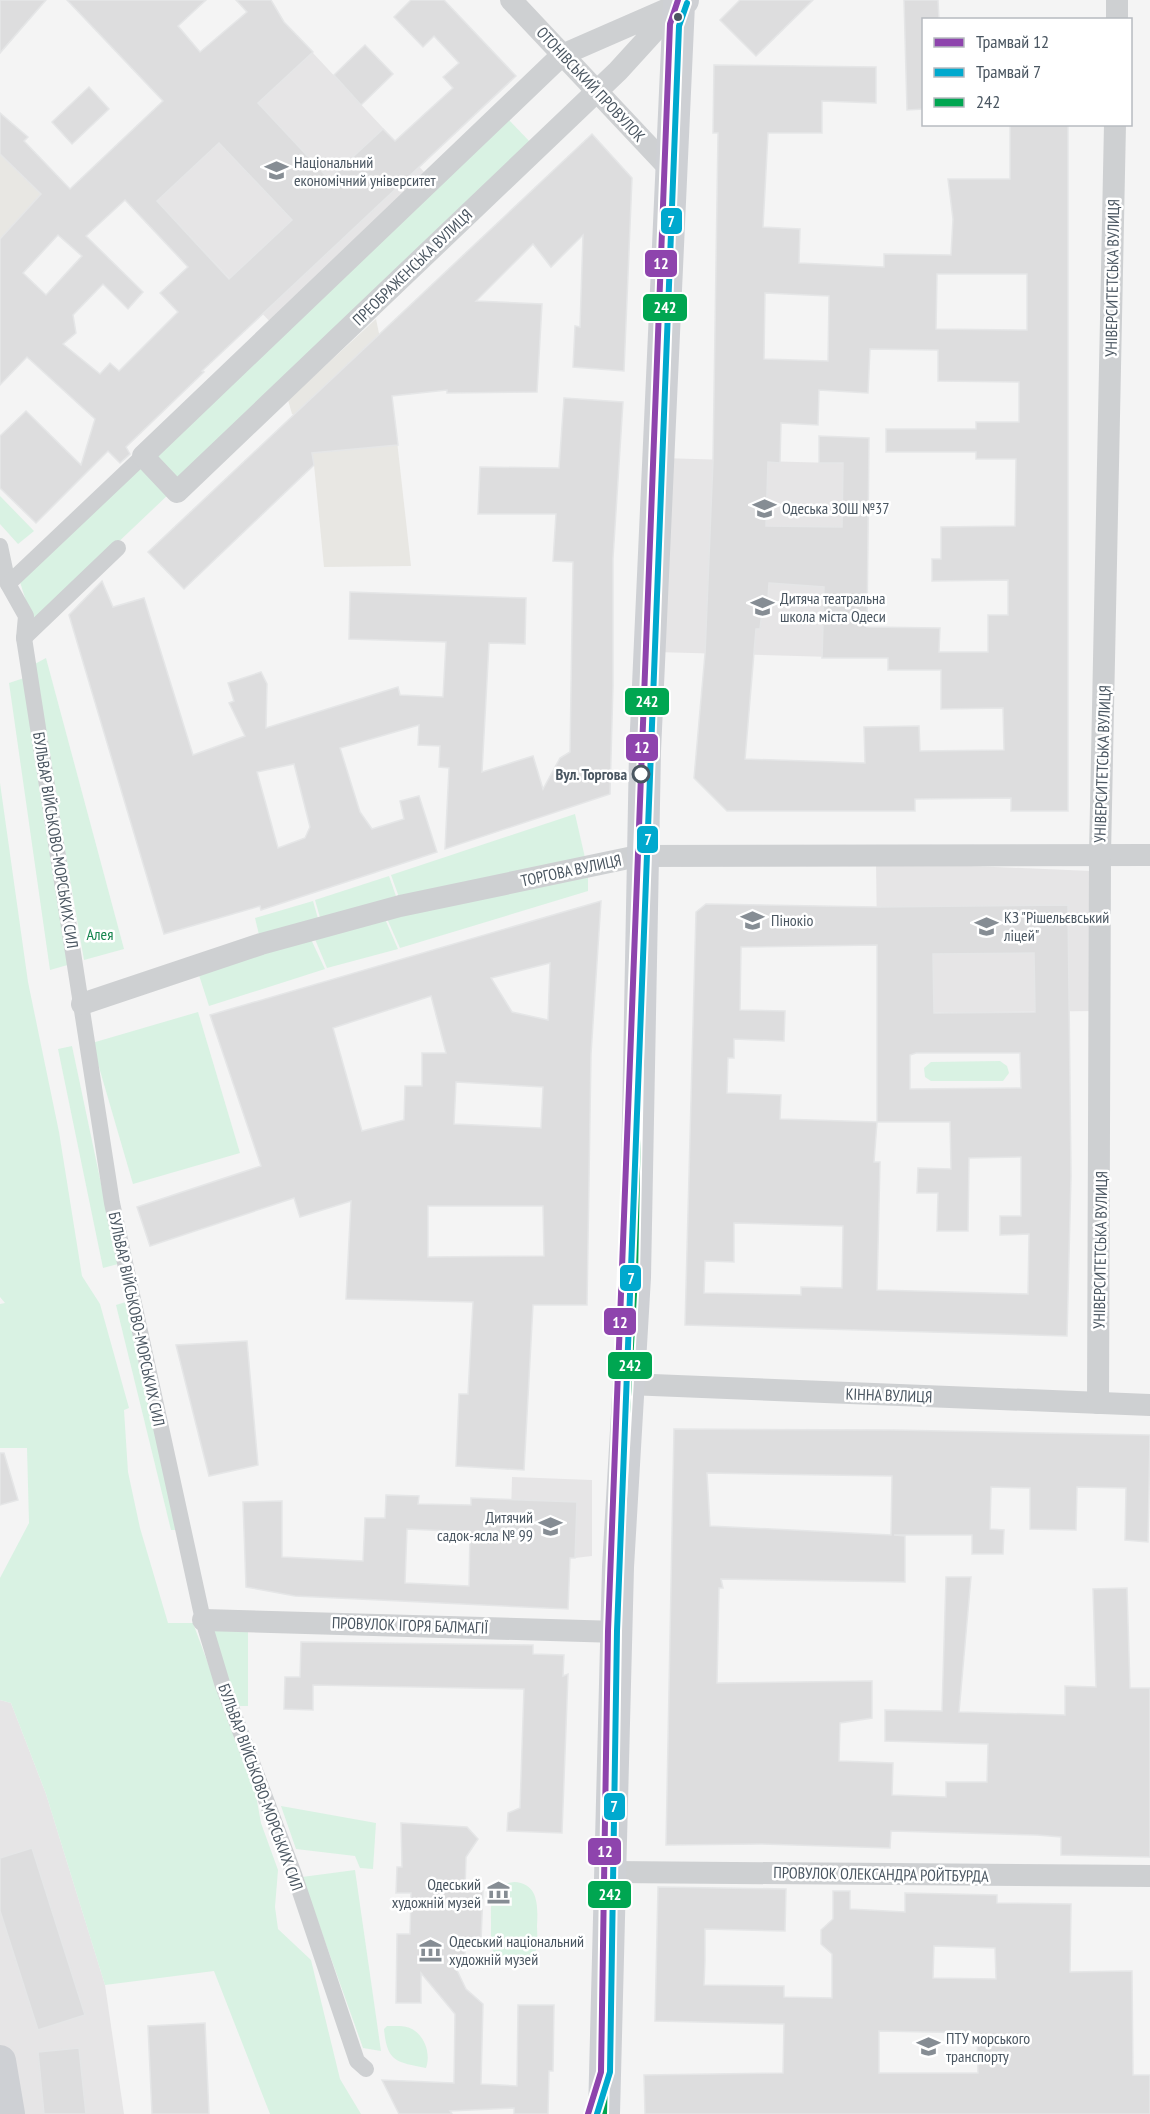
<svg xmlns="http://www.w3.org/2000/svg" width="1150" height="2114" font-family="'PT Sans Narrow',sans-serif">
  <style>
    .commercial { fill: #e8e7e3 }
    .education { fill: #e6e5e6 }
    .green { fill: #d9f2e3 }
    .building { fill: #ddddde; stroke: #e5e6e7; stroke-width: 1.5; fill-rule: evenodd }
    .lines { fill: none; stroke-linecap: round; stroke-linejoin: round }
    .pedestrian { stroke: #ced0d2; stroke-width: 16 }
    .minor { stroke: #ced0d2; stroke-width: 22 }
    .secondary { stroke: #ced0d4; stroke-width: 32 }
    .bus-1-casing { stroke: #fff; stroke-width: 10 }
    .bus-1 { stroke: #00a651; stroke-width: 6 }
    .tram-1-casing { stroke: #fff; stroke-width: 10 }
    .tram-2-casing { stroke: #fff; stroke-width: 10 }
    .tram-1 { stroke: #8e44ad; stroke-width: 6 }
    .tram-2 { stroke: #00a9ce; stroke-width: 6 }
    .bus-dot { fill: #4a5661; stroke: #fff; stroke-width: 2 }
    .stop-dot { fill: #fff; stroke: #4a5661; stroke-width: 3 }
    .labels { text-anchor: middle; stroke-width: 5; stroke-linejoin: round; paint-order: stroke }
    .street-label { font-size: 16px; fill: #4a5661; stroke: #fff }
    .poi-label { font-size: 16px; fill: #4a5661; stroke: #fff; text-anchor: start }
    .stop-label { font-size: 16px; font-weight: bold; fill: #4a5661; stroke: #fff; text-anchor: end }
    .park-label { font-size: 16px; fill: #17864f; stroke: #fff }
    .line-badge { stroke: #fff; stroke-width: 2 }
    .badge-label { font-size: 16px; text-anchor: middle; font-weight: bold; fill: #fff }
  </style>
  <rect width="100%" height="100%" fill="#f4f4f4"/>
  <g class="commercial">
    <polygon points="0,154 70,222 0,297"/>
    <polygon points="376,319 392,396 411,566 324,567 314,465 306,420 292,414 288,400"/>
  </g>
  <g class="education">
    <polygon points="284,22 426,174 273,325 126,168"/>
    <polygon points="661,458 869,464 867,658 655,652"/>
    <polygon points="876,862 1091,871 1099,1011 878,1013"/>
    <polygon points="512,1477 592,1480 592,1556 575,1558 510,1552"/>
    <polygon points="0,1700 11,1703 46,1794 105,1985 124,2114 13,2114 0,2054"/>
  </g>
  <g class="green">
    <polygon points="506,117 533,145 177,485 151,457"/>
    <polygon points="144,464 171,492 33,623 19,579"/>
    <polygon points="0,496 34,531 18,544 0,524"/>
    <polygon points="46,658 124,949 84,960 33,665"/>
    <polygon points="24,678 71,964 50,970 9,683"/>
    <polygon points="0,783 28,982 59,1132 82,1276 100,1304 129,1408 124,1410 128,1472 140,1528 168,1623 193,1623 255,1790 261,1823 278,1870 275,1907 278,1929 311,1960 340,2079 361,2114 270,2114 214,1971 105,1985 46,1794 11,1703 0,1700 0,1578 29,1523 27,1448 0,1448 0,1304 5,1303 0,1297"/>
    <polygon points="575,814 586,862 400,900 391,875"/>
    <polygon points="588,869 588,891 400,948 384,912"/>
    <polygon points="389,876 397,899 321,921 315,900"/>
    <polygon points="313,901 319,922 260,939 255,918"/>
    <polygon points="382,912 398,949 327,968 312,932"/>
    <polygon points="308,933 325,969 209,1006 197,969"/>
    <polygon points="198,1012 240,1153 133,1184 92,1043"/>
    <polygon points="72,1046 118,1264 103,1268 58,1049"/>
    <polygon points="1000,1061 1007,1066 1009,1073 1003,1081 931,1081 925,1077 924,1068 931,1062"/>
    <polygon points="129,1301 181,1530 171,1530 116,1305"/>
    <polygon points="212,1629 248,1631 248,1706 236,1706"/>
    <polygon points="281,1806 376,1823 373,1869 360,1868 355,1856 296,1849"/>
    <polygon points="355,1870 381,2051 363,2048 302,1877"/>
    <path d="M514,1882c25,1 24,25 23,44 0,9 2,20 -3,29 -4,7 -11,11 -19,12 -26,-3 -24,-24 -24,-44 0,-9 -1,-21 3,-29 5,-8 11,-11 20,-12z"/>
    <path d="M387,2026c7,0 19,-1 25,3 13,7 19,25 14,39 -30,-6 -39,-6 -42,-39z"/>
  </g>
  <g class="building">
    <polygon points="0,0 46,0 0,53"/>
    <path d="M67,0h139l-28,26 22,26 47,-40 -11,-12h35l13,22 29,30 -55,51 71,76 54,-50 12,12 58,-53 -10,-11 16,-14 -25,-27 -11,11 -29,-30 17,-17h33l72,76 -314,295 2,1 -78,75 4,7 -10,9 -12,-12 -72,72 -36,-35v-52l26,-25 55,54 14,-46 -68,-62 -27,28v-146l41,-45 -41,-40v-41l28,24 -4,4 46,48 93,-88zM219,143l73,77 -63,59 -72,-78zM125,200l63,67 -28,26 18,19 -59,59 -9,-8 -10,11 -37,-30 13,-11 -3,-18 30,-31 25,25 15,-17 -57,-56zM58,235l24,21 -36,39 -23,-22z"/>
    <polygon points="740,0 813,0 756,56 720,20"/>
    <polygon points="904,0 938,0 939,20 924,20 924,109 907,110"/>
    <polygon points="365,45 393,74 361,105 334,75"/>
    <path d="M714,65l162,2v36l-54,-2v32h-54l-5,94 37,2 -1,34 85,4v-13l67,1 2,-36 -5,-40h62v-55h58v687h-57v-13l-96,1v12h-188l-33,-33 11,-124 8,-194 5,-327h-5zM937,274h90v56l-91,-1zM765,293l64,3 -1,65 -64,-2zM870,349l68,1v31l81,1v40h-43v7h-90v23h90v7h40l-1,67 -74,1v32h-9v22l76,-1v35h-20v37h-49l1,-24 -73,-1 2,-189 -50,-2v27h24l-1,64 -76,-1 2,-64 12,1 1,-40 37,2 1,-35 49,3zM769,583l55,4 -2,71h66v12h53v39l62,-1 1,42 -84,1 -1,-25 -55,1 1,36 -120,-4 11,-130h4l2,-17 5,1z"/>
    <polygon points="89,87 109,109 72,144 52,122"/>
    <polygon points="592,134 632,178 624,371 573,367 575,326 580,327 583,235 551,267 533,244 476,301 542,304 537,392 447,393 447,390 392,396 398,445 312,453 314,465 184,589 148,552"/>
    <path d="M564,398l59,4 -10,156v127l-3,109 -165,55 4,-81 -10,-1 1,-21 -22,-1 1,-20 -79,23 20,64 12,17 32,-10 -4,-18 19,-5 18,56 -176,58 -1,-4 -96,28 -95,-319 33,-34 11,26 31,-9 49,157 52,-19 -16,-33 5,-2 -6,-18 33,-11 6,12 -1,44 132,-41 2,8 43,2 3,-55 -97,-3 1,-47 176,6 -1,46 -36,-1 -7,129 51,-16 10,33 17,-31 10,-6 3,-190 -20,-1 3,-47h-78l2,-47 79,1zM294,764l16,63 -5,11 -27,10 -21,-76z"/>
    <path d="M601,901l-10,153 -4,251h-54l-9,165 -68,-4 3,-72h9l5,-92 -127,-3 5,-98 -51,16 -6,-19 -144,48 -13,-39 124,-41 -51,-151zM550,963l-2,57 -36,-8 -21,-34zM431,996l15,57h-24v33h-17l-1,34 -42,11 -29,-103zM456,1082l87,5 -2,41 -87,-4zM428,1206h115l1,50 -116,1z"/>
    <path d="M706,904l171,3 191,-2 3,271 -4,160 -382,-11 11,-413zM877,945v177l-97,-3 1,-24 -54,-2 1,-35h6v-19l50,2 1,-30 -45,-1 1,-63zM1034,953l1,59 -101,1 -1,-59zM916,1053h104l1,35 -111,1v-34zM877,1122h73l1,47 -33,-1 -1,25h21l-1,38h31l1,-73 52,-1v59h-21v19l29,-1 -1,60 -151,-4 3,-128h-6zM734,1223l109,3 -1,62 -41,-1v8l-97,-2 1,-32 29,1z"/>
    <polygon points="247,1341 258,1465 209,1476 176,1345"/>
    <path d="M674,1429l219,1 257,5 -2,107 -23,-2 1,-52 -49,-1 -1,43 -46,-1v-41l-39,-1 -1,42 14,1 -1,24h-31v-19h-78l11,1v46l-184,-3 2,9h-4l-2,95 155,-2v37l-32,5 -1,38 54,2 -1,32 54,2v-15h41l1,-38 -103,-3v-31l57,1 4,-134h25l-12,135 106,3v-29l31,1 -3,-98 34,-1 3,100h20v169l-89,-2v-18l-24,-2 -146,-4 -1,17 -130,-4 -94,1zM707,1473l185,3 -1,59 -181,-9z"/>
    <polygon points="0,1453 4,1453 18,1500 0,1505"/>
    <path d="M386,1495l33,1 -1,8 53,1v-7l106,4 -2,56h-5l-2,51 -273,-13 -49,-9 -3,-85 39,-1v56l81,4 2,-43h20zM407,1529l63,3 -1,54 -64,-3z"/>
    <polygon points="301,1642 533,1645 533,1654 564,1655 563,1676 568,1674 562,1833 507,1831 508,1813 520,1808 524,1689 313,1685 313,1710 284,1709 285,1677 300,1677"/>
    <polygon points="401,1823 467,1827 478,1839 466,1857 465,1890 483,1891 481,1941 465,1940 465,1962 453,1962 466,1989 483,2004 481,2084 517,2086 518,2005 554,2005 553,2071 549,2071 548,2114 514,2114 514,2108 450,2111 452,2114 399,2114 382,2080 454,2083 455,2014 421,1973 421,2003 396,2003 397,1934 410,1934 411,1893 396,1893 397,1867 402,1867"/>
    <polygon points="32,1848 85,2015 38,2030 0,1911 0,1858"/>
    <path d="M658,1887l128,2 -1,42 -80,-2v31l-1,25 80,1v11l48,1v-44l-11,-10v-14l12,-11v-28h17v18l55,3v-19l92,2v8l74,1 -1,68 62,-1 1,104h17v39h-505l-1,-39 139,-2 1,-49 -129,-3zM934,1946l61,2 1,31 -63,-1zM879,2031l98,2 1,40h-99z"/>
    <polygon points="205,2023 209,2114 152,2114 148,2026"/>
    <polygon points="79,2048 86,2114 44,2114 38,2052"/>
  </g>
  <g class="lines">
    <g class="pedestrian">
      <polyline points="0,546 8,584 26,616 24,638 112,1203 203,1620 222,1683 294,1874 357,2061 366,2069"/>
      <polyline points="8,584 143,456"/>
      <polyline points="24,638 118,548"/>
    </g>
    <g class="minor">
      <polyline points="511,0 670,169"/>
      <polygon points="679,4 618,71 177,492 143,456 562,55"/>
      <polyline points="1117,20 1117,0"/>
      <polyline points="82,1004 261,944 400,906 638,856 1150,855"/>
      <polyline points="628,1384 1150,1405"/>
      <polyline points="1098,1403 1100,855 1115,124"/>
      <polyline points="203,1620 618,1632"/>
      <polyline points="612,1872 1150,1876"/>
    </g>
    <g class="secondary">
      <polyline points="0,2061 9,2114"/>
      <polyline points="604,2114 618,1567 635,1277 645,751 679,4 683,0"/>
    </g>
    <defs>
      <polyline id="bus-1" points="604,2114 618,1567 635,1277 645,751 679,4 683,0"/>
    </defs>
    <use href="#bus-1" class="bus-1-casing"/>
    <use href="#bus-1" class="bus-1"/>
    <defs>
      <polyline id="tram-1" points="588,2114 601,2072 608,1631 670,24 678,0"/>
      <polyline id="tram-2" points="597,2114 610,2072 617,1631 679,26 687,3"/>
    </defs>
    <use href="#tram-1" class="tram-1-casing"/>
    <use href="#tram-2" class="tram-2-casing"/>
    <use href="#tram-1" class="tram-1"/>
    <use href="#tram-2" class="tram-2"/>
  </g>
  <defs>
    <symbol id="university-bare" viewBox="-9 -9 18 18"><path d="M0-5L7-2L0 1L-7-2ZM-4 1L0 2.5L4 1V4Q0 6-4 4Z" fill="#868d94" stroke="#fff" stroke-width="2.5" paint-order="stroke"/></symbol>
    <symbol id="school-bare" viewBox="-9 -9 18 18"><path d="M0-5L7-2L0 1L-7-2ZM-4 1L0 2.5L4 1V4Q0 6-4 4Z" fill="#868d94" stroke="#fff" stroke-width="2.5" paint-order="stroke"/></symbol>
    <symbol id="museum-bare" viewBox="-9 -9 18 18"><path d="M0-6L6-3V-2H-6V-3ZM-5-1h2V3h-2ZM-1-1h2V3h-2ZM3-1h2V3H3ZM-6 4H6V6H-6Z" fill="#868d94" stroke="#fff" stroke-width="2.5" paint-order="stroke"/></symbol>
  </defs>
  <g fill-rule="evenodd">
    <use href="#university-bare" x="260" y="154" width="33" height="33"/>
    <use href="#school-bare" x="748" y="492" width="33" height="33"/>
    <use href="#school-bare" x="746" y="590" width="33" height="33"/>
    <use href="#school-bare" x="736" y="904" width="33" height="33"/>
    <use href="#school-bare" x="970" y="910" width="33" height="33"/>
    <use href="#school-bare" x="534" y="1510" width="33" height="33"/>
    <use href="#museum-bare" x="482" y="1876" width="33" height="33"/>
    <use href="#museum-bare" x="414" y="1934" width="33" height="33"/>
    <use href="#university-bare" x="912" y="2030" width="33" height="33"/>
  </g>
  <circle class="bus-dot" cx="678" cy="17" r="5"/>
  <circle class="stop-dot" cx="641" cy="774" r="8"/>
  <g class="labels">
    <g class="street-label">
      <text transform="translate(591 84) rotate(47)" y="6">ОТОНІВСЬКИЙ ПРОВУЛОК</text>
      <text transform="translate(412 267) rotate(-44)" y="6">ПРЕОБРАЖЕНСЬКА ВУЛИЦЯ</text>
      <text transform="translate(1112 278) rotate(-89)" y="6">УНІВЕРСИТЕТСЬКА ВУЛИЦЯ</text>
      <text transform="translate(1102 764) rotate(-88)" y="6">УНІВЕРСИТЕТСЬКА ВУЛИЦЯ</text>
      <text transform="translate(56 840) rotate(81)" y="6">БУЛЬВАР ВІЙСЬКОВО-МОРСЬКИХ СИЛ</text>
      <text transform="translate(571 870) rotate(-12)" y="6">ТОРГОВА ВУЛИЦЯ</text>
      <text transform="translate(1100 1250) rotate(-89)" y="6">УНІВЕРСИТЕТСЬКА ВУЛИЦЯ</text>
      <text transform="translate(137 1319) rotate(78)" y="6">БУЛЬВАР ВІЙСЬКОВО-МОРСЬКИХ СИЛ</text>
      <text transform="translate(889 1395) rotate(2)" y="6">КІННА ВУЛИЦЯ</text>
      <text transform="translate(410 1625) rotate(2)" y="6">ПРОВУЛОК ІГОРЯ БАЛМАГІЇ</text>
      <text transform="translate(261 1787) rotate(70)" y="6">БУЛЬВАР ВІЙСЬКОВО-МОРСЬКИХ СИЛ</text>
      <text transform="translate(881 1874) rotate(1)" y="6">ПРОВУЛОК ОЛЕКСАНДРА РОЙТБУРДА</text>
    </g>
    <g class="poi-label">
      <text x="294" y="168">Національний<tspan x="294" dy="18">економічний університет</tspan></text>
      <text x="782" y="514">Одеська ЗОШ №37</text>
      <text x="780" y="604">Дитяча театральна<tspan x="780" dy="18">школа міста Одеси</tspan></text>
      <text x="1004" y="923">КЗ "Рішельєвський<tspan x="1004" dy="18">ліцей"</tspan></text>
      <text x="771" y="926">Пінокіо</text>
      <text x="533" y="1523" text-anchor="end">Дитячий<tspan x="533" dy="18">садок-ясла № 99</tspan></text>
      <text x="481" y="1890" text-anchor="end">Одеський<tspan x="481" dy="18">художній музей</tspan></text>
      <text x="449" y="1947">Одеський національний<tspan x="449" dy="18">художній музей</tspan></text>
      <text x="946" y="2044">ПТУ морського<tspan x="946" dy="18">транспорту</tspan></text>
    </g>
    <g class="stop-label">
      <text x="627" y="780">Вул. Торгова</text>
    </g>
    <g class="park-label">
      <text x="100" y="940">Алея</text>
    </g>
  </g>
  <g class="line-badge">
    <rect x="660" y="207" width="23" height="28" rx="6" fill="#00a9ce"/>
    <rect x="644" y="249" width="34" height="29" rx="6" fill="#8e44ad"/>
    <rect x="642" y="293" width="46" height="29" rx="6" fill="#00a651"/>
    <rect x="624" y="687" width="46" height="29" rx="6" fill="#00a651"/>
    <rect x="625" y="733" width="34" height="29" rx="6" fill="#8e44ad"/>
    <rect x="636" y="825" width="23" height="29" rx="6" fill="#00a9ce"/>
    <rect x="619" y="1264" width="23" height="28" rx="6" fill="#00a9ce"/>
    <rect x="603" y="1307" width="34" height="29" rx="6" fill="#8e44ad"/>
    <rect x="607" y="1351" width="46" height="29" rx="6" fill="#00a651"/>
    <rect x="603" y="1792" width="23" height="29" rx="6" fill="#00a9ce"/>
    <rect x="587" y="1837" width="35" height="29" rx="6" fill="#8e44ad"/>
    <rect x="587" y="1880" width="45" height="29" rx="6" fill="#00a651"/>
  </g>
  <g class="badge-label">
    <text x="671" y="227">7</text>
    <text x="661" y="269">12</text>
    <text x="665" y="313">242</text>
    <text x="647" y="707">242</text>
    <text x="642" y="753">12</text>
    <text x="648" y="845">7</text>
    <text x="631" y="1284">7</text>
    <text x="620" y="1328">12</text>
    <text x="630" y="1371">242</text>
    <text x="614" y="1812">7</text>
    <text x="605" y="1857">12</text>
    <text x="610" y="1900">242</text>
  </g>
  <rect x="922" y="18" width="210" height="108" fill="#ffffff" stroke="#b7bbc0" stroke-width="1.5"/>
  <rect x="934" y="38" width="30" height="9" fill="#8e44ad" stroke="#b7bbc0" stroke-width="1.5"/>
  <text x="976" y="48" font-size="18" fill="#4a5661">Трамвай 12</text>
  <rect x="934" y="68" width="30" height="9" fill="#00a9ce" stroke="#b7bbc0" stroke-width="1.5"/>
  <text x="976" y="78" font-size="18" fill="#4a5661">Трамвай 7</text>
  <rect x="934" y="98" width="30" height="9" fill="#00a651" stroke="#b7bbc0" stroke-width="1.5"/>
  <text x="976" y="108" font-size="18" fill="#4a5661">242</text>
</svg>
